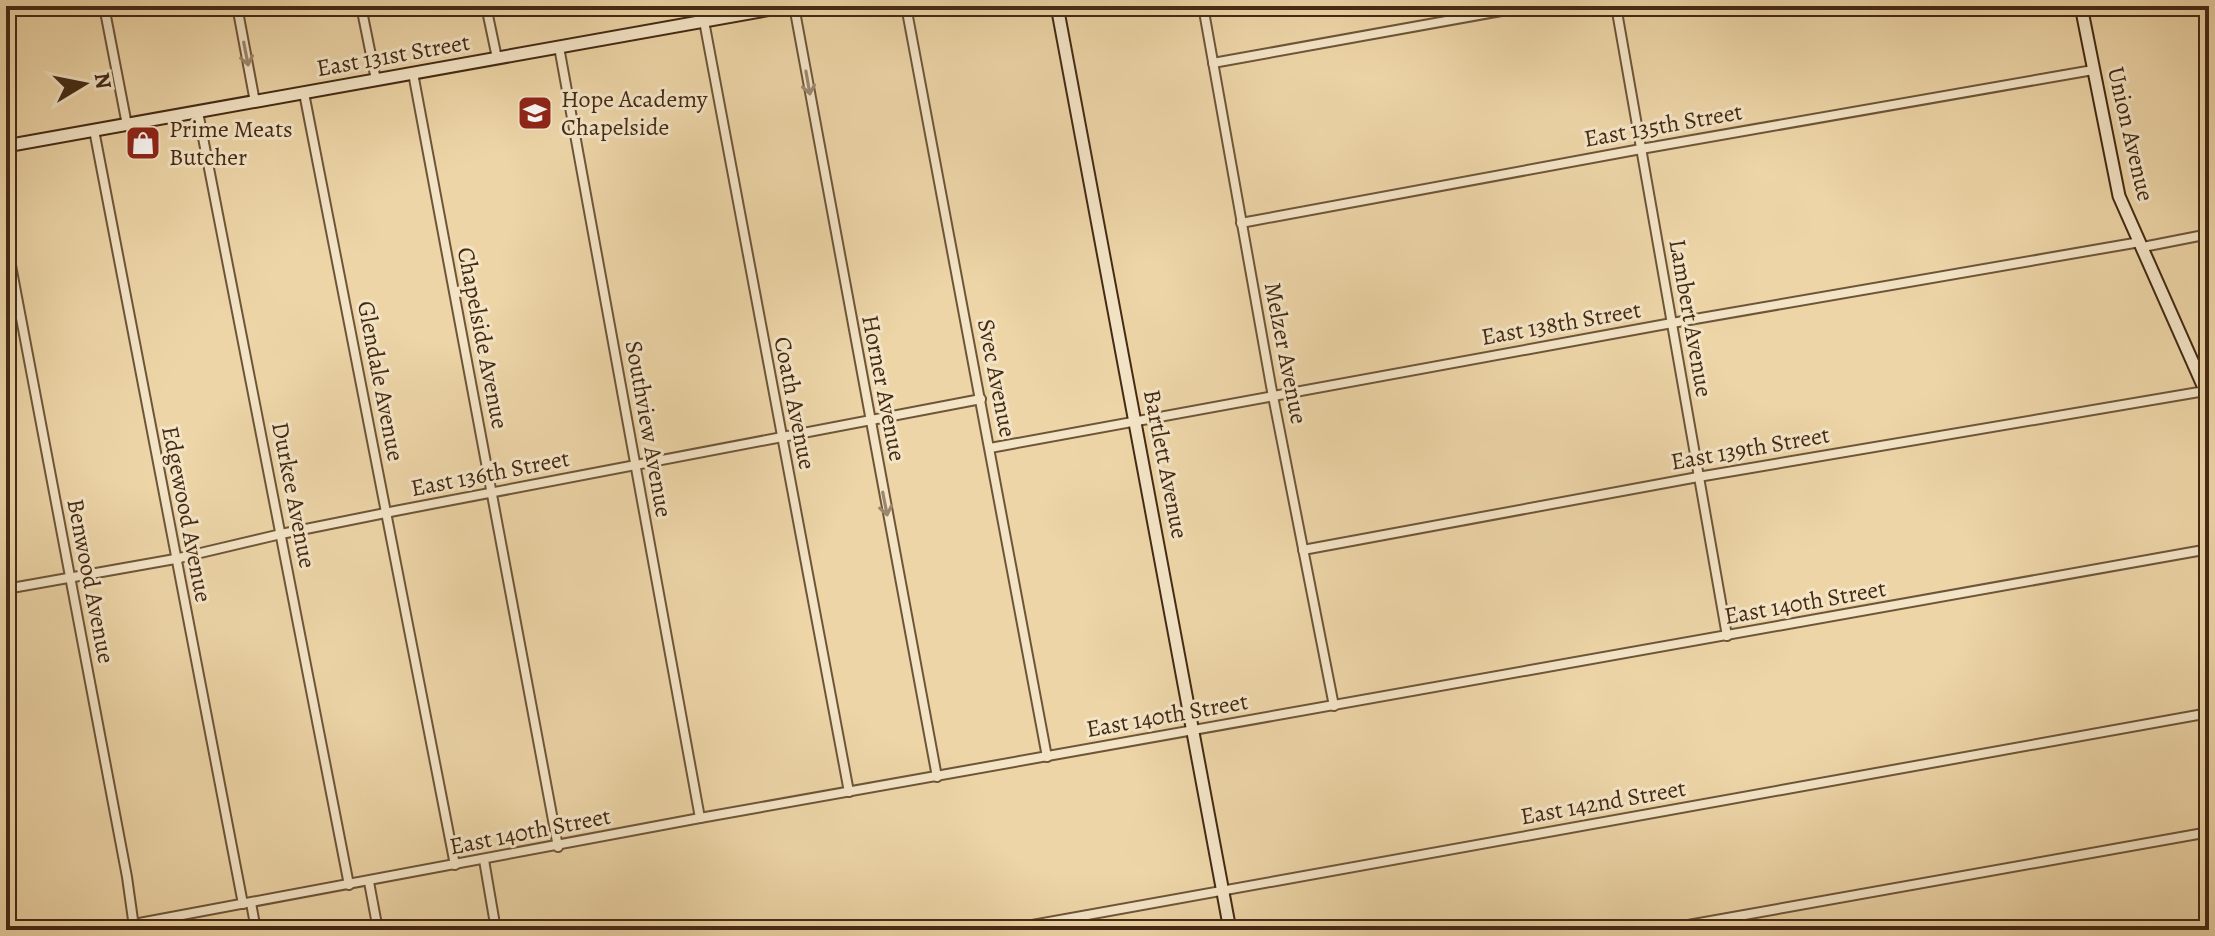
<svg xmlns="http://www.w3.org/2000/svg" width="2215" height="936" font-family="Alegreya,serif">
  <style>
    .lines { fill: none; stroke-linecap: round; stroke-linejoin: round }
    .street-casing { stroke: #6e5539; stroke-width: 12 }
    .secondary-casing { stroke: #442a14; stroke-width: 15 }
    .street { stroke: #f3e4c6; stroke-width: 8 }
    .secondary { stroke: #f3e4c6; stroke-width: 11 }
    .oneway { stroke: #9c876d }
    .labels { text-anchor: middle; stroke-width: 6; stroke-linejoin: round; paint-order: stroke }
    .street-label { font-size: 24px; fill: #442a14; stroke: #f3e4c6 }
    .poi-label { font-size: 24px; fill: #442a14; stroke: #f3e4c6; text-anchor: start }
  </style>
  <rect width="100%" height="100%" fill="#edd5a7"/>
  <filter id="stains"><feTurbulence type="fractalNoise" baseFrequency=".0025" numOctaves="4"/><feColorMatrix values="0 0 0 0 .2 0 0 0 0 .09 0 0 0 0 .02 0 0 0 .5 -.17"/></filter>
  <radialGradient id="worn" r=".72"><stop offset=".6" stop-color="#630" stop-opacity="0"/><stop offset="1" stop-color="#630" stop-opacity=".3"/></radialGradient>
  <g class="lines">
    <defs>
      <g id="street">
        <polyline points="104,6 127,125"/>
        <polyline points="237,6 255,102"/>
        <polyline points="361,6 376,80"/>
        <polyline points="486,6 497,58"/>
        <polyline points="794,6 937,777"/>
        <polyline points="906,6 1047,757"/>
        <polyline points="1203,6 1271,386 1334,706"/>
        <polyline points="1616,6 1727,636"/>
        <polyline points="704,21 849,792"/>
        <polyline points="559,47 700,818"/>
        <polyline points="1213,63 1529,6"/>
        <polyline points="413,73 558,847"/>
        <polyline points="304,93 455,865"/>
        <polyline points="198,112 349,885"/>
        <polyline points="94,130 243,904"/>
        <polyline points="1241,223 1641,149 2093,70"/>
        <polyline points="6,239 127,877 134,927"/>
        <polyline points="2143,247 2209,234"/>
        <polyline points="990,448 1672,323 2140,242"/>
        <polyline points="1303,550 1698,477 2205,391"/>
        <polyline points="6,589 175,559 281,534 395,511 981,399"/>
        <polyline points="484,860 496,930"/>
        <polyline points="369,882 378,930"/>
        <polyline points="251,903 256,930"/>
        <polyline points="134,924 700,818 2209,549"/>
        <polyline points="1004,930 2209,713"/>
        <polyline points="1660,930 2209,832"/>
      </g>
      <g id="secondary">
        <polyline points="1057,6 1230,930"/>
        <polyline points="2081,6 2119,196 2209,399"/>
        <polyline points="6,146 788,6"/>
      </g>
    </defs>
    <use href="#street" class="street-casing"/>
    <use href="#secondary" class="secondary-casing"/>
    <use href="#street" class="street"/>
    <use href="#secondary" class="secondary"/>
  </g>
  <defs><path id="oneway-shaft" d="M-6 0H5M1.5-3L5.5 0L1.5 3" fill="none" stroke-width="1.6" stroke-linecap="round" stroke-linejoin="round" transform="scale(2)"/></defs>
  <g class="oneway">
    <use href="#oneway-shaft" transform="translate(246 54) rotate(79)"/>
    <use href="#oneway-shaft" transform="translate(808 83) rotate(80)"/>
    <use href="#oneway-shaft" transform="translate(885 504) rotate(79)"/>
  </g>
  <defs>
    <symbol id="school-square" viewBox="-11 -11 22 22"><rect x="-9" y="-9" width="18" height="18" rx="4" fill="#8f2418" stroke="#f3e4c6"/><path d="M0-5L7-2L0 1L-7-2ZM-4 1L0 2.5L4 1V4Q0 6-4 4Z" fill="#fff"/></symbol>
    <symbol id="shop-square" viewBox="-11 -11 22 22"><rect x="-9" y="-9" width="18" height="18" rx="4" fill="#8f2418" stroke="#f3e4c6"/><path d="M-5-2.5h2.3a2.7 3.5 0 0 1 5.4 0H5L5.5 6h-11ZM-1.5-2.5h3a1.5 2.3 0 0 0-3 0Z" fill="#fff"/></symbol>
  </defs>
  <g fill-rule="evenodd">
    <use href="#school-square" x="515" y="93" width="40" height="40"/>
    <use href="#shop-square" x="123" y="123" width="40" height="40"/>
  </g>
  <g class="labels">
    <g class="street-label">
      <text transform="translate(393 55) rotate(-10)" y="8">East 131st Street</text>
      <text transform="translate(1663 125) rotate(-10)" y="8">East 135th Street</text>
      <text transform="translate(2131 134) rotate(77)" y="8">Union Avenue</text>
      <text transform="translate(1691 318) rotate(80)" y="8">Lambert Avenue</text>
      <text transform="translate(1561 323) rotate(-10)" y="8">East 138th Street</text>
      <text transform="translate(483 338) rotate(79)" y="8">Chapelside Avenue</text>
      <text transform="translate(1286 353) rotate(79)" y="8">Melzer Avenue</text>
      <text transform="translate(997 378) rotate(79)" y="8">Svec Avenue</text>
      <text transform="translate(381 381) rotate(79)" y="8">Glendale Avenue</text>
      <text transform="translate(884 388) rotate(79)" y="8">Horner Avenue</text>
      <text transform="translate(795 403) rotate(79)" y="8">Coath Avenue</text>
      <text transform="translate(649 429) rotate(80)" y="8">Southview Avenue</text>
      <text transform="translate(1750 448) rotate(-10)" y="8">East 139th Street</text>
      <text transform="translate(1166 464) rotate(79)" y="8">Bartlett Avenue</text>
      <text transform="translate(490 473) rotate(-11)" y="8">East 136th Street</text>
      <text transform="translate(294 495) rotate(79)" y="8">Durkee Avenue</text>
      <text transform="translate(187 514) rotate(79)" y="8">Edgewood Avenue</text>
      <text transform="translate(91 581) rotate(79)" y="8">Benwood Avenue</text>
      <text transform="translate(1805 602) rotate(-10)" y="8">East 140th Street</text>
      <text transform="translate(1167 715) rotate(-10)" y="8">East 140th Street</text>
      <text transform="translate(1603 802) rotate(-10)" y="8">East 142nd Street</text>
      <text transform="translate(530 831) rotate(-11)" y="8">East 140th Street</text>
    </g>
    <g class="poi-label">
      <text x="561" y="107">Hope Academy<tspan x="561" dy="28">Chapelside</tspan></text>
      <text x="169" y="137">Prime Meats<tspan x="169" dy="28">Butcher</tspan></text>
    </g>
  </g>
  <rect width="2215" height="936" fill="none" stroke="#edd5a7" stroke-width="32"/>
  <rect x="8" y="8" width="2199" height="920" fill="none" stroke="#442a14" stroke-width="4"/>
  <rect x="16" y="16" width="2183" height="904" fill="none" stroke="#442a14" stroke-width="2"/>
  <g transform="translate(84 84) rotate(80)" stroke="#f3e4c6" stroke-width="6" paint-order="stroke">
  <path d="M0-6L14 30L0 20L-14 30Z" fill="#442a14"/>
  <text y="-12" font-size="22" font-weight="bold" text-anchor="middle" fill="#442a14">N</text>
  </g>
  <rect width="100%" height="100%" filter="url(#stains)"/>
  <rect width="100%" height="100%" fill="url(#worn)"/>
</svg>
